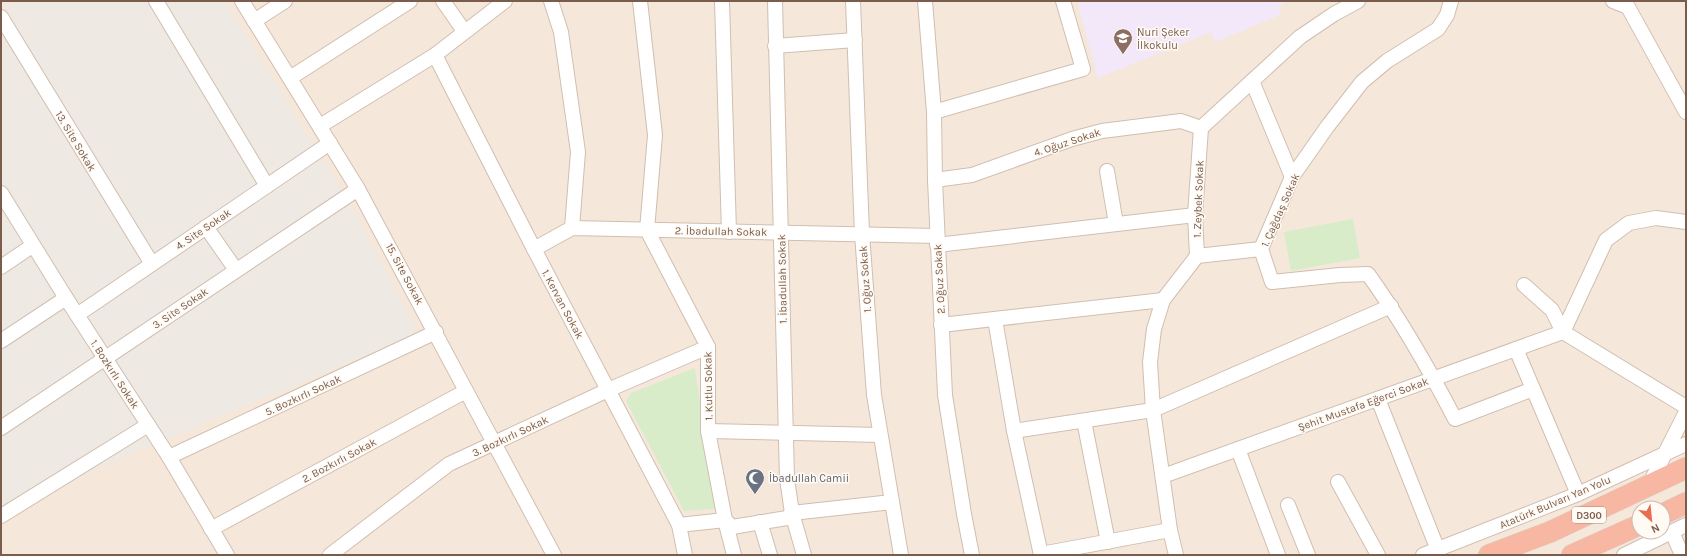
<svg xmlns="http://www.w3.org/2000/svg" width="1687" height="556" font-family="Karla,sans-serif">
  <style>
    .residential { fill: #f5e8da; fill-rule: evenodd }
    .industrial { fill: #efe9e4 }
    .education { fill: #f3e8fa }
    .green { fill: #d8ecc9 }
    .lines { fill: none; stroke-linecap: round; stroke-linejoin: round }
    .minor-casing { stroke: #d1beb0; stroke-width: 16 }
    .highway-casing { stroke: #dad1cd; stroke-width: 22 }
    .minor { stroke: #fff; stroke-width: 14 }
    .highway { stroke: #f7b7a3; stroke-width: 21 }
    .labels { text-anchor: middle; stroke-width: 3; stroke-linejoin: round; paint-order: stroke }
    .shield { fill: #fffaf3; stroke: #a28b7f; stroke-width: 1 }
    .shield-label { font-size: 10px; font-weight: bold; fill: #7a5c4d }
    .education-label { font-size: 11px; fill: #785e54; stroke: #fffaf3; text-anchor: start }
    .street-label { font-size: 11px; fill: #7a5c4d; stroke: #fffaf3 }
    .worship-label { font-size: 11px; fill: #5b616d; stroke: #fffaf3; text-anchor: start }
  </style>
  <rect width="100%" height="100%" fill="#fdf6ec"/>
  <path class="residential" d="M1,1h1685v554h-1685zM1639,508h24v24h-24z"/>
  <polygon class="industrial" points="18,1 224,1 353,209 418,333 1,509 1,9"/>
  <polygon class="education" points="1077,1 1139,2 1290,1 1279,6 1280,15 1215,42 1211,32 1098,78"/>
  <g class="green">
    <polygon points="1353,219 1360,258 1291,271 1284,232"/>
    <polygon points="695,368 715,509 684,511 626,401 631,393"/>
  </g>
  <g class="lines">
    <defs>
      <g id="minor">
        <polyline points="156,1 267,186"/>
        <polyline points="242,1 358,189 554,555"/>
        <polyline points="443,1 464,31"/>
        <polyline points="551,1 561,32 578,152 572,228"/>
        <polyline points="640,1 655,135 647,230 708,347 708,431 725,520 734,555"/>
        <polyline points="722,1 729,232"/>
        <polyline points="775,1 787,479 792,513 804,555"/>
        <polyline points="853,1 862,234 874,395 901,555"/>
        <polyline points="925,1 934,112 935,180 945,395 964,514 972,555"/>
        <path d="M1451,1l-4,14 -9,14 -51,32 -25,21 -35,45 -35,50 -31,72 11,33 68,-7 28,-1c33,46 61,95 87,145l78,-30"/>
        <polyline points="1613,1 1628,7 1686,112"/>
        <polyline points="1,17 152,264"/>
        <polyline points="254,21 285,1"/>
        <polyline points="775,46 855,40"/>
        <polyline points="435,55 534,249 679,525 685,555"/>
        <polyline points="290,78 410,1"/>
        <polyline points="1252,81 1292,177"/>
        <polyline points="934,112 1083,69 1063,1"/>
        <polyline points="320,126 435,55 505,1"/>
        <polyline points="1107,171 1116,224"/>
        <polyline points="935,180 972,175 1072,139 1102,131 1181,121 1201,128"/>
        <polyline points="1,193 66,298 169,457 227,555"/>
        <polyline points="206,227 236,270"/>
        <polyline points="937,245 1195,215"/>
        <polyline points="534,249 572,228 937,236"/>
        <polyline points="1197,256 1261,249"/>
        <polyline points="1,267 32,246"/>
        <polyline points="1524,285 1552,310 1563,332 1686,407"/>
        <polyline points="77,315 330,143"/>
        <polyline points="995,319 1014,431 1041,555"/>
        <polyline points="941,325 1163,300"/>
        <polyline points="1,341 66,298"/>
        <polyline points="1516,349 1578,494"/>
        <polyline points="1378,399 1438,550"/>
        <polyline points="1084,421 1108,542"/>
        <polyline points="1,428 358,189"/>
        <polyline points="708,431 880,435"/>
        <polyline points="1014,431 1153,410 1391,306"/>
        <polyline points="1238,449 1278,555"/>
        <polyline points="169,457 436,332"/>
        <polyline points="1163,476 1563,332 1606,240 1629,223 1656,218 1686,222"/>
        <polyline points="1338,482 1378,555"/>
        <polyline points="1648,487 1686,412"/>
        <polyline points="1288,505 1308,555"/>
        <polyline points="1,516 148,425"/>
        <polyline points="760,522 770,555"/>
        <polyline points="679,525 725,520 732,527 787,518 792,513 892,502"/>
        <polyline points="211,529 466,391"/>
        <polyline points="1672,532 1682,555"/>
        <polyline points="1041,554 1170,530"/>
        <polyline points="330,555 449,464 608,390 708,347"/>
        <polyline points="1176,555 1170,530 1153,410 1150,362 1154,329 1163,300 1197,256 1195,215 1201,128 1300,37 1334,14 1358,1"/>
        <polyline points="1423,555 1578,494 1686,444"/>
        <polyline points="1624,555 1686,525"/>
      </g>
      <g id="highway">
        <polyline points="1663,514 1686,503"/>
        <polyline points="1489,555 1550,532 1686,468"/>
        <polyline points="1572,555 1639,525"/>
      </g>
    </defs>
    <use href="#minor" class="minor-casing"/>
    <use href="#highway" class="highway-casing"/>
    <use href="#minor" class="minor"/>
    <use href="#highway" class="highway"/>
  </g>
  <defs>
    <symbol id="school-pin" viewBox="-11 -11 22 30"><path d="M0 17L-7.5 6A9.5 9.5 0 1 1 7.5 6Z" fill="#8d6e63" stroke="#fffaf3"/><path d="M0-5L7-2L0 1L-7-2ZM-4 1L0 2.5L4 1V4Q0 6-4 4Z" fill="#fff"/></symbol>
    <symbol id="mosque-pin" viewBox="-11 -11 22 30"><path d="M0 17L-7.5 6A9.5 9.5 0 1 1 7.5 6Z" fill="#6b7280" stroke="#fffaf3"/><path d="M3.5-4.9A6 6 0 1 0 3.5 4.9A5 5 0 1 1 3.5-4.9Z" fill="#fff"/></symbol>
  </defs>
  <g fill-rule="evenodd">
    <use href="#school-pin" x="1112" y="27" width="22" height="30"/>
    <use href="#mosque-pin" x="744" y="467" width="22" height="30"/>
  </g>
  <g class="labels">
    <rect class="shield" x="1572" y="507" width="34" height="16" rx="3"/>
    <g class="shield-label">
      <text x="1589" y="519">D300</text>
    </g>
    <g class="education-label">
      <text x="1137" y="36">Nuri Şeker<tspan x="1137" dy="13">İlkokulu</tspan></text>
    </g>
    <g class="street-label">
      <text transform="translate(76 141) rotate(59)" y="4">13. Site Sokak</text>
      <text transform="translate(1067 142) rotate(-18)" y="4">4. Oğuz Sokak</text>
      <text transform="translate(1198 199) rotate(-88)" y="4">1. Zeybek Sokak</text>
      <text transform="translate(1280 210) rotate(-66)" y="4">1. Çağdaş Sokak</text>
      <text transform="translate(203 229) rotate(-34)" y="4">4. Site Sokak</text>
      <text transform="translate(721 231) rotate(1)" y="4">2. İbadullah Sokak</text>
      <text transform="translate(405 274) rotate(62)" y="4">15. Site Sokak</text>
      <text transform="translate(782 279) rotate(-91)" y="4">1. İbadullah Sokak</text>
      <text transform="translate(865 279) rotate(-94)" y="4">1. Oğuz Sokak</text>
      <text transform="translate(939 279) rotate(-93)" y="4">2. Oğuz Sokak</text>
      <text transform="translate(563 304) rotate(62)" y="4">1. Kervan Sokak</text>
      <text transform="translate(180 308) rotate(-34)" y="4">3. Site Sokak</text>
      <text transform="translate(115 374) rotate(57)" y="4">1. Bozkırlı Sokak</text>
      <text transform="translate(708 386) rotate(-91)" y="4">1. Kutlu Sokak</text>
      <text transform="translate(303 395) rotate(-25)" y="4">5. Bozkırlı Sokak</text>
      <text transform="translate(1363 404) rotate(-20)" y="4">Şehit Mustafa Eğerci Sokak</text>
      <text transform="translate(510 436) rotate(-25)" y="4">3. Bozkırlı Sokak</text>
      <text transform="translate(339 460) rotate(-28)" y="4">2. Bozkırlı Sokak</text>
      <text transform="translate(1555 502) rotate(-23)" y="4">Atatürk Bulvarı Yan Yolu</text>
    </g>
    <g class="worship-label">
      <text x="769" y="482">İbadullah Camii</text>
    </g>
  </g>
  <rect width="1687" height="556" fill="none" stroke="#7a5c4d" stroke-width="4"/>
  <g transform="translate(1651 520) rotate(153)"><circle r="19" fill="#fffaf3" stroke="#cabbb1"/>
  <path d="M0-3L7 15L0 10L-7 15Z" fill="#e76f51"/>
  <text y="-6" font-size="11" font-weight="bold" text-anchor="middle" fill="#7a5c4d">N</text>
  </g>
</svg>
